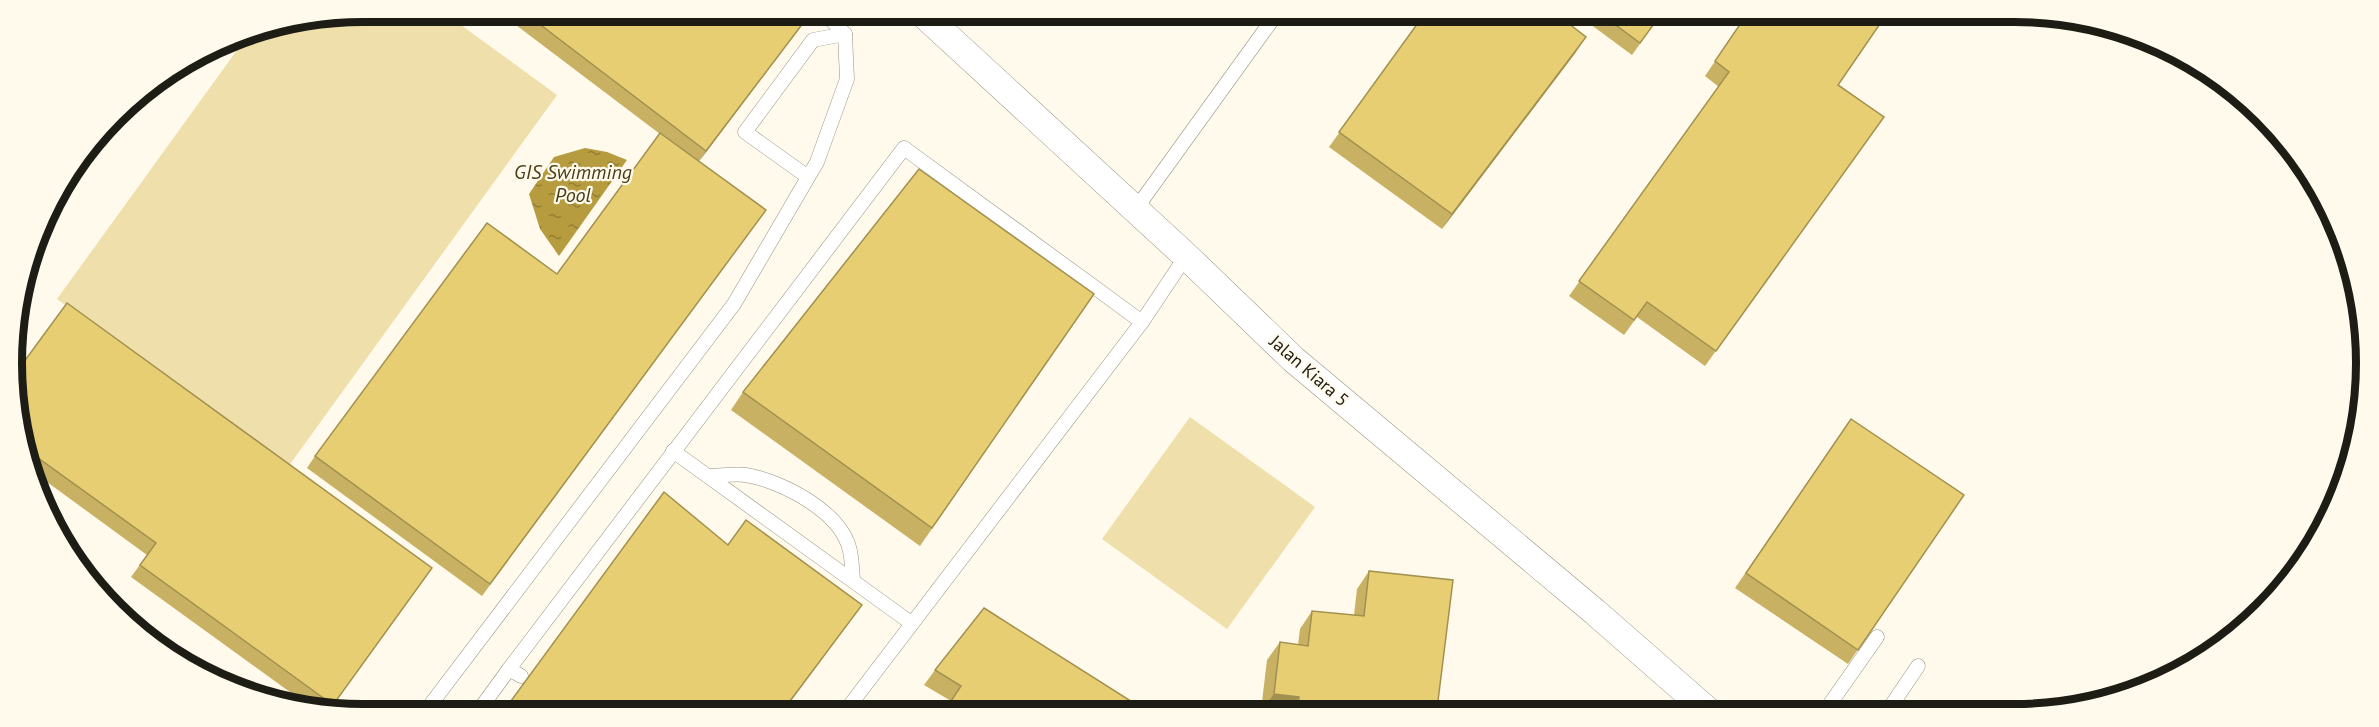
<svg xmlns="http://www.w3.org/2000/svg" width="2379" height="727" font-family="'PT Sans',sans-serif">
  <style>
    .garden { fill: #eedfab }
    .water { fill: url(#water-ripples) }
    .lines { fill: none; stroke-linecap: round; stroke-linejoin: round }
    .lane-casing { stroke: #969180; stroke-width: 15 }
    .street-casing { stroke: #969180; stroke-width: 28 }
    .path { stroke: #a6a297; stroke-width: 4; stroke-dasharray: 1.5 4.5; stroke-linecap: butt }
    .lane { stroke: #fff; stroke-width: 14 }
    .street { stroke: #fff; stroke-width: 27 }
    .wall { fill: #c8b162 }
    .shaded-wall { fill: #a29050 }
    .building { fill: #e8ce72; stroke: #a29050; stroke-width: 1.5 }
    .labels { text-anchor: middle; stroke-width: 4.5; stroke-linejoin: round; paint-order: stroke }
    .street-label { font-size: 18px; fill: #1d1c15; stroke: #fffaec }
    .water-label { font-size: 20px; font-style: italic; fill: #493e17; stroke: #fffaec }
    .rim { fill: none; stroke: #1d1c15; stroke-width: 8 }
  </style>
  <defs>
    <pattern id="water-ripples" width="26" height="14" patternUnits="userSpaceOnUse" patternTransform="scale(1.5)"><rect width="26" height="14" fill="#b69c3e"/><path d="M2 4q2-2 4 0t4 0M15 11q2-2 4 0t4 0" fill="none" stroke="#937e33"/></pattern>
  </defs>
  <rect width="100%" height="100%" fill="#fffaec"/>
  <g class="garden">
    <polygon points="364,12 443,12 557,95 288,467 57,299 248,35"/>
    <polygon points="1190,417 1315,507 1227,629 1102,539"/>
  </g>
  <polygon class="water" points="585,148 607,152 627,160 559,256 540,229 529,194 554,157"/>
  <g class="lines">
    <defs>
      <g id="lane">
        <polyline points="825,14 845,34"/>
        <polyline points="1135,210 1275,16"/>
        <polyline points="673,451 911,623"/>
        <path d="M708,476c12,0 26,-3 38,-1 36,6 96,37 104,76 2,9 2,19 3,28"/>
        <polyline points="509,669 904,148 1142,322"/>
        <polyline points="428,708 734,304 817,162 847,79 845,34 813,40 745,132 808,177"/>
        <polyline points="480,709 509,669 521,676"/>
        <polyline points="847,709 1142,322 1186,256"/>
        <polyline points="1825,711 1877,637"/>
        <polyline points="1887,712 1918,666"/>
      </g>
      <polyline id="street" points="923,14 1186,256 1293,359 1595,612 1708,711"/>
    </defs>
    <use href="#lane" class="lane-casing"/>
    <use href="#street" class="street-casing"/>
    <polyline class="path" points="863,21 873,14"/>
    <use href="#lane" class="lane"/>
    <use href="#street" class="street"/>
  </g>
  <g class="wall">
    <polygon points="500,13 810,14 699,161 766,210 482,596 307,468 315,456 557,274 660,134"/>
    <polygon points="1423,16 1576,52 1442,229 1329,147"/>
    <polygon points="1589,17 1659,17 1632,55 1586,21"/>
    <polygon points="1745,17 1884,117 1705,366 1637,317 1624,335 1569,296 1719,87 1705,76"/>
    <polygon points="1094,294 920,546 731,410 743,392"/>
    <polygon points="18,370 432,568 331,708 312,708 131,577 147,555 32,471 24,454"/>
    <polygon points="1851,419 1964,495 1848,664 1735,588"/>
    <polygon points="1369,571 1437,709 1436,711 1261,710 1267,660 1280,642 1298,645 1300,629 1312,611 1354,615 1357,589"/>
    <polygon points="935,670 1145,710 945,710 951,701 924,685"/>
  </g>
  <g class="shaded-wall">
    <polygon points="810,14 698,163 706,151"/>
    <polygon points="1586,37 1576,52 1442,229 1452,214"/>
    <polygon points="862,605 785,709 784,709"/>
    <polygon points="1274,694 1299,697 1290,710 1262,710"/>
    <polygon points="1396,704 1437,709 1436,711 1391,711"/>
  </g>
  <g class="building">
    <polygon points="525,13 810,14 706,151"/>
    <polygon points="1423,16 1560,17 1586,37 1452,214 1339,132"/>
    <polygon points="1605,17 1659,17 1640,43"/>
    <polygon points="1745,17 1884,18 1838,85 1884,117 1716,351 1647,302 1634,320 1579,281 1729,72 1715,61"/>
    <polygon points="660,133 766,210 490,584 315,456 487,223 557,274"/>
    <polygon points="919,169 1094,294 932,528 743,392"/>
    <polygon points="67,303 432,568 333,705 140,565 156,543 23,447 18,370"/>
    <polygon points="1851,419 1964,495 1858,650 1746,573"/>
    <polygon points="664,492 728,545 746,520 862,605 784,709 505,709"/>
    <polygon points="1369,571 1453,580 1437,709 1396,704 1395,711 1298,710 1299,697 1274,694 1280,642 1308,646 1312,611 1364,616"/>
    <polygon points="984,608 1145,710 945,710 961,686 935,670"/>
  </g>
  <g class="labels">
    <g class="street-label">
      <text transform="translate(1309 371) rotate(41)" y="6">Jalan Kiara 5</text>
    </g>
    <g class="water-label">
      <text x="573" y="179">GIS Swimming<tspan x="573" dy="23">Pool</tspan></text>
    </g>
  </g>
  <path d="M0 0H2379V727H0ZM363 22H2015A341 341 0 0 1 2356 363V363A341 341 0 0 1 2015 704H363A341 341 0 0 1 22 363V363A341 341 0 0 1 363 22Z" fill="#fffaec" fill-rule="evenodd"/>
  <path class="rim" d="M363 22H2015A341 341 0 0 1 2356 363V363A341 341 0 0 1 2015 704H363A341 341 0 0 1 22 363V363A341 341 0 0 1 363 22Z"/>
</svg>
